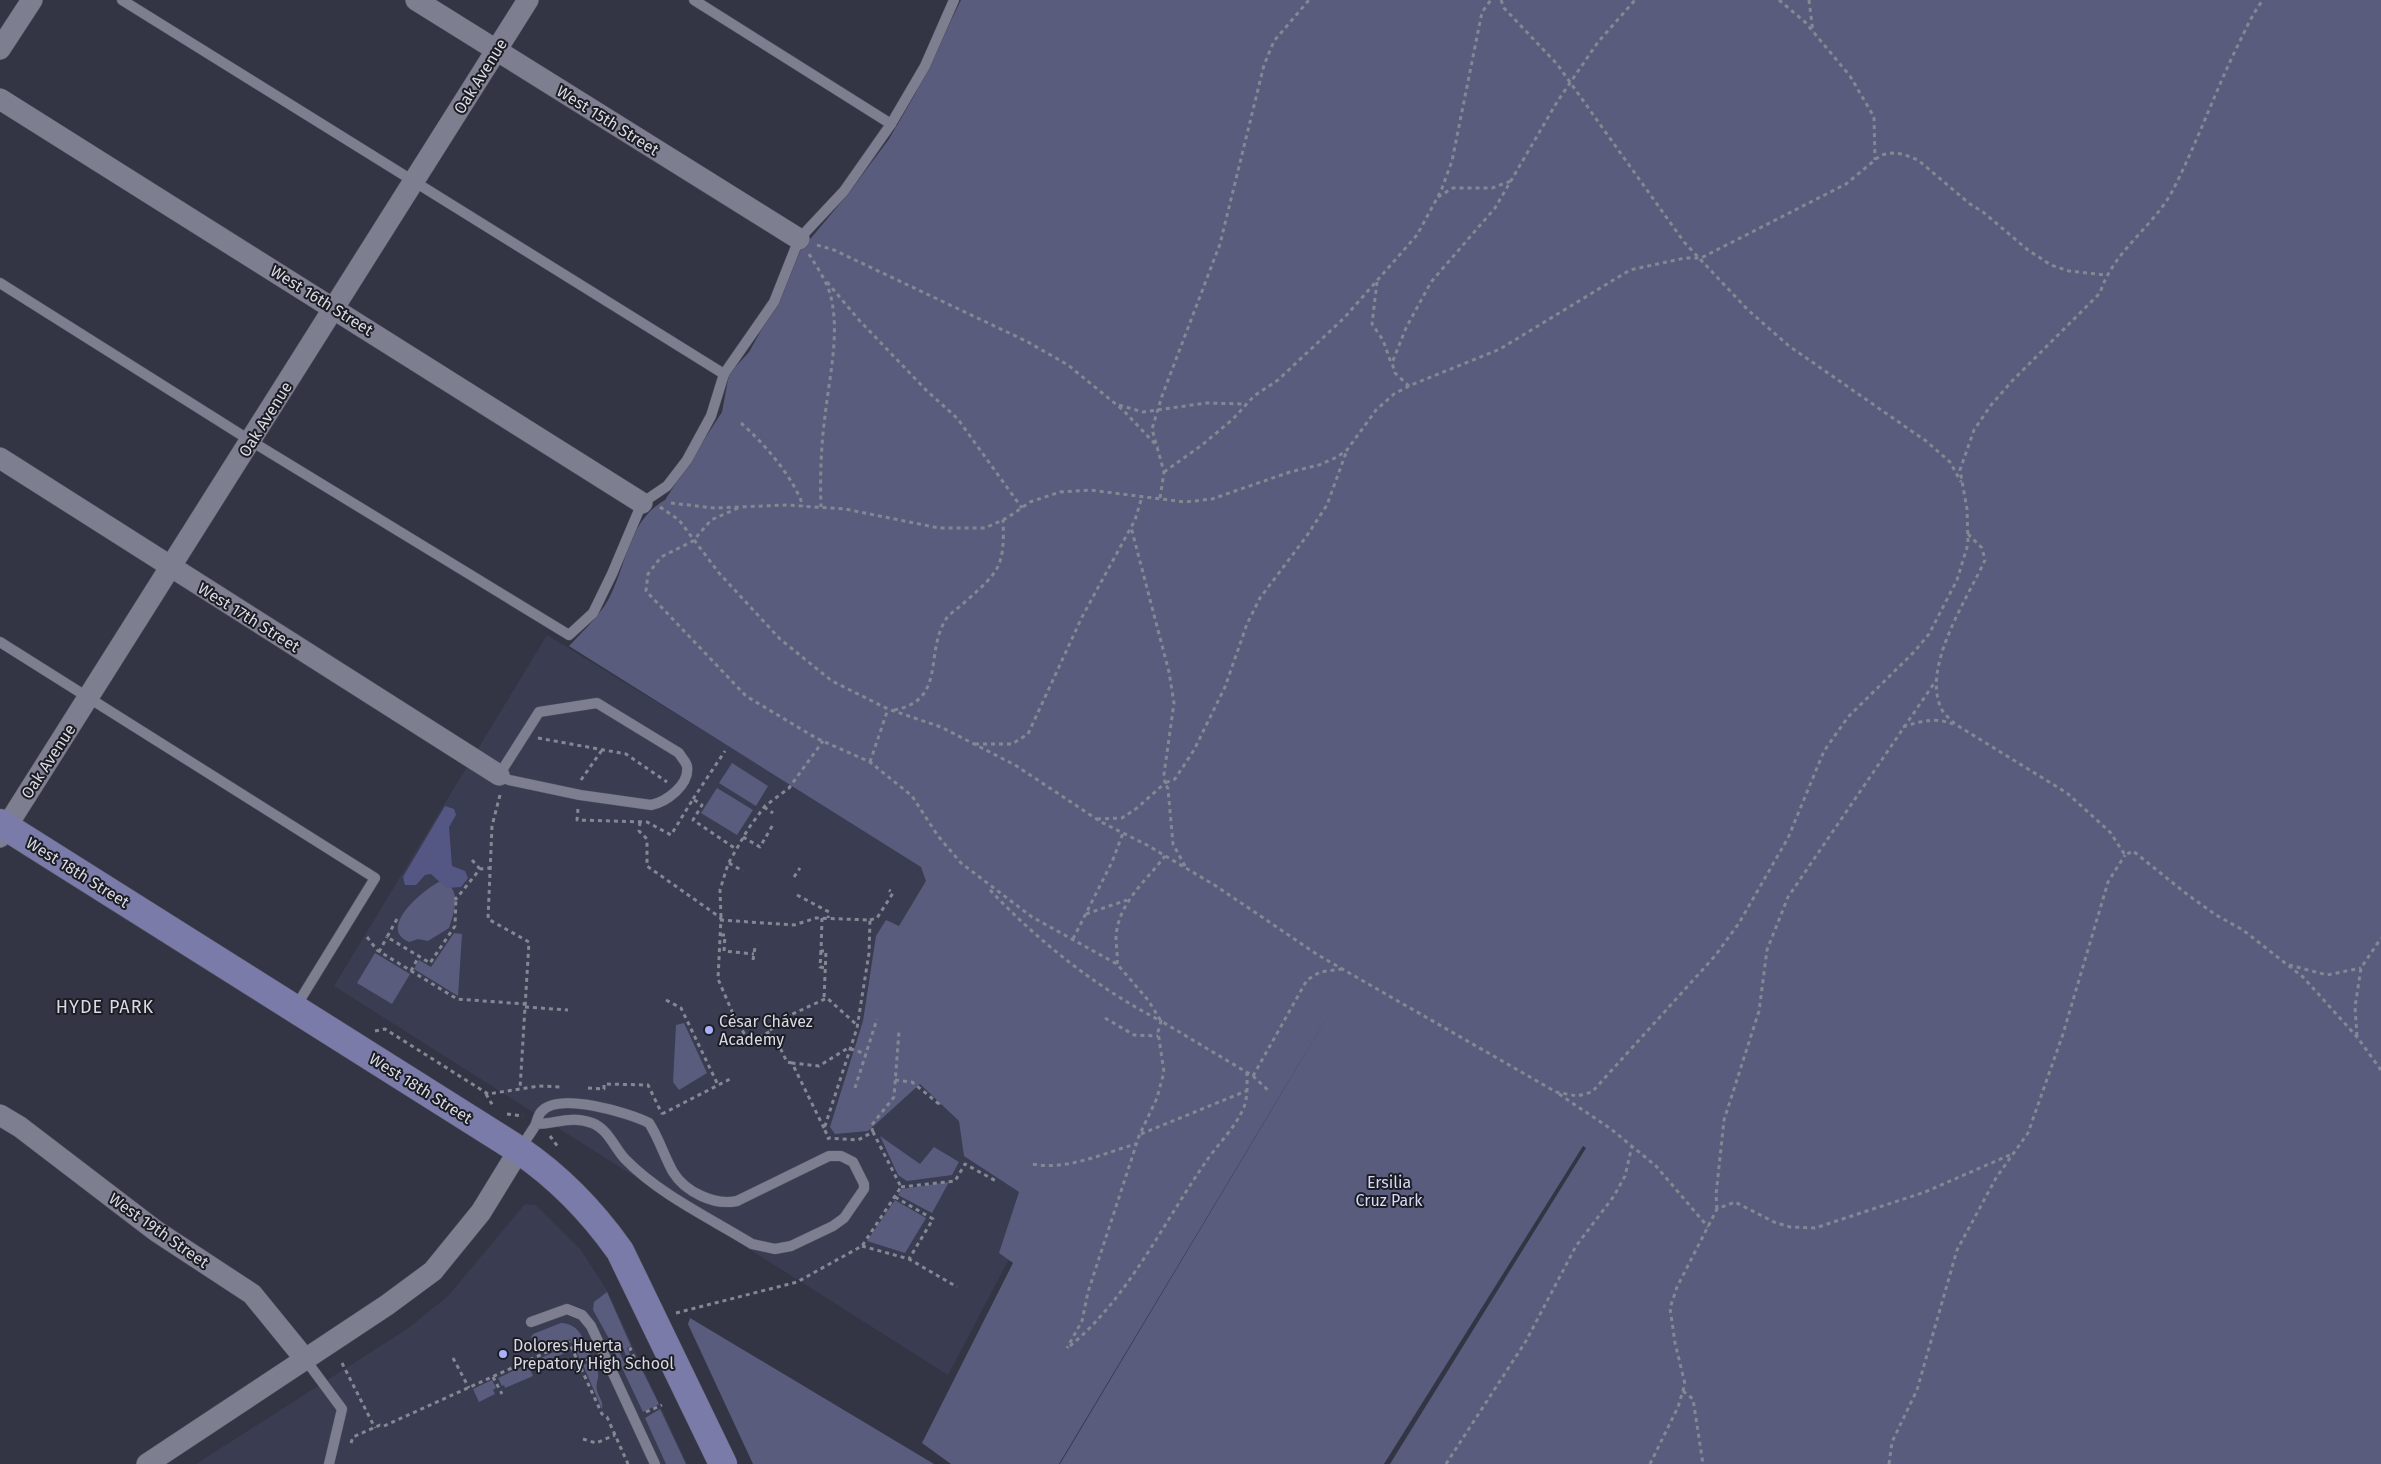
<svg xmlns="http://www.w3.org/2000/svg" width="2381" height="1464" font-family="'Fira Sans',sans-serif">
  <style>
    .built { fill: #3a3c52 }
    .green { fill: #5a5c7d }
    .forest { fill: #545783 }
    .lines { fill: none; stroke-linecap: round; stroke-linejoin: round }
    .lane-casing { stroke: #50515e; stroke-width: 11 }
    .street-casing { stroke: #50515e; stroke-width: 22 }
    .secondary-casing { stroke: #50515e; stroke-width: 29 }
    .path { stroke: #858793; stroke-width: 3; stroke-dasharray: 4 4; stroke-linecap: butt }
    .lane { stroke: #7d7f91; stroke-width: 10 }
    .street { stroke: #7d7f91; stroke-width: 21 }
    .secondary { stroke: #7a7ba8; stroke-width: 28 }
    .poi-dot { fill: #aab0fb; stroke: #1c1d24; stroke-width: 2 }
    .labels { text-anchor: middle; stroke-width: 4; stroke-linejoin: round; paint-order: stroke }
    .street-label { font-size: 16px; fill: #d9dae4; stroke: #1c1d24 }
    .poi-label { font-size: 16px; fill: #d9dae4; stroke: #1c1d24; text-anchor: start }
    .park-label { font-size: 16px; fill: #d8dbf8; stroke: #1c1d24 }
    .neighbourhood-label { font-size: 18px; letter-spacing: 1px; fill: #d9dae4; stroke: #1c1d24 }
  </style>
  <rect width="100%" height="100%" fill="#333544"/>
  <g class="built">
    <polygon points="547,635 943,877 1051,1179 948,1375 334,986"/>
    <polygon points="525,1204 536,1205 581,1250 608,1292 687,1464 196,1464 407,1329 448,1296"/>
  </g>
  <g class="green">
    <path d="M961,0h1420v1464h-991l196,-316 -3,-2 -199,318h-324l279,-467 -280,467h-108l-29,-21 91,-180 -14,-10 20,-61 -55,-36 -5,-35 -39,-37 -52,47 -33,3 -5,-7 33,-106 13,-85 10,-16 13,6 27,-45 -5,-14 -352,-221c16,-17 34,-33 43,-54 16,-34 18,-72 53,-92l57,-88 7,-38 20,-22 35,-63 16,-38 48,-57 41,-55 25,-43z"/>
    <polygon points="732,763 768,786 756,806 719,783"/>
    <polygon points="717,788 753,810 737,835 701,813"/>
    <path d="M439,882c24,3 16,29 10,46l-21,13 -10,-2 -9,3c-32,-14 14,-52 30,-60z"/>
    <polygon points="454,933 462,934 458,996 414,969 419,960 431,967"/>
    <polygon points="375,953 410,974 392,1004 357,983"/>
    <polygon points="684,1023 707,1073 679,1090 673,1082 676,1025"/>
    <polygon points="880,1136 920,1164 934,1147 959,1162 952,1175 907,1181 898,1175"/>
    <polygon points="949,1182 932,1213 898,1195 902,1189"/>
    <polygon points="895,1200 926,1218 905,1253 867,1241"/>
    <polygon points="607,1292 631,1346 627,1348 633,1361 629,1363 621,1343 612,1344 593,1310 594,1302"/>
    <polygon points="690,1318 934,1464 753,1464 688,1324"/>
    <path d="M561,1323c19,1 22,16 29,31l-9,7 -11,-22 -29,13 -3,-1 -7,-14 2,-3z"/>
    <polygon points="567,1346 569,1351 530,1369 533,1376 505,1388 504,1385 502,1386 498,1378"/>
    <polygon points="618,1349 627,1369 639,1364 659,1404 643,1412 615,1353"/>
    <path d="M590,1362l4,1c9,16 1,14 3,27 1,7 7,11 5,19l-19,-44z"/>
    <polygon points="492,1380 496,1388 493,1390 495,1394 479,1402 473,1389"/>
    <polygon points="660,1409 686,1464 666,1464 645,1418"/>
  </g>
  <polygon class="forest" points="445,806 454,809 456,815 449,827 452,866 465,871 468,878 461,887 446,888 431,874 425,875 416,885 405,885 403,877"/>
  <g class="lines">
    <defs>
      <g id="lane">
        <polyline points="122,0 724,374"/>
        <polyline points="694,0 891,124"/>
        <polyline points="0,283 251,441 569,635 593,613 612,574 642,503 667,486 687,460 711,416 724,374 774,302 799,239 844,191 891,124 925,66 954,0"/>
        <polyline points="0,642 375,878 295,1008"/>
        <path d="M597,703l82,50c2,4 7,9 8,13 3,19 -21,36 -36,39l-71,-10 -71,-15 -10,-5 40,-63z"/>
        <path d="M520,1149c5,-8 10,-15 15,-23 2,-4 3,-11 6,-14 17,-21 88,1 108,11 10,15 15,33 24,49 12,20 42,34 64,29l92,-45h12l12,6 11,22v5l-20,29 -11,8 -42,20 -16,3 -23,-5c-42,-26 -92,-49 -127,-85 -11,-12 -17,-30 -33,-36 -20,-8 -37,1 -56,1"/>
        <polyline points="531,1322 567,1309 582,1315 591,1326 655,1464"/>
        <polyline points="305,1359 342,1409 329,1464"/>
      </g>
      <g id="street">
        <polyline points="416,0 799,239"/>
        <polyline points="0,49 32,0"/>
        <polyline points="0,99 642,503"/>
        <polyline points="0,458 499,775"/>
        <polyline points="0,837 528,0"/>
        <polyline points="0,1115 20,1127 156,1231 252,1294 305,1359"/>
        <polyline points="147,1464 387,1305 433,1271 481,1212 519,1150"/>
      </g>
      <path id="secondary" d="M0,823l519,327c41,28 72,60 101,101l103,213"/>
    </defs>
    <use href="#lane" class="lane-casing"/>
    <use href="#street" class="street-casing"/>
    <use href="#secondary" class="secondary-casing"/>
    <g class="path">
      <polyline points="1501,0 1504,8 1557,64 1684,242 1748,310 1789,346 1926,441 1950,462 1961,482"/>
      <polyline points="1779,0 1805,22 1850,76 1874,117 1875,160"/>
      <polyline points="1809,0 1813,32"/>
      <polyline points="1438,197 1453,188 1492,188 1511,181"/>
      <polyline points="817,245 834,250 1026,341 1068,365 1123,410 1158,447"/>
      <path d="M809,254c9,15 20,30 23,48 7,36 -3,77 -7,114 -4,30 -5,60 -4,91"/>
      <polyline points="827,282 859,320 927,391 957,418 1022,508"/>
      <polyline points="1377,282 1372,324 1383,340 1391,363"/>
      <polyline points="1409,386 1395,373 1392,363 1406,328 1431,282 1495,208 1557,102 1598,42 1635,0"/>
      <polyline points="1119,405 1143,412 1206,403 1246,404"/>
      <path d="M741,423c22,19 53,55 62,83"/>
      <polyline points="1164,472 1202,445 1233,419 1254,396 1278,380 1344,318 1417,235 1441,191 1452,161 1482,12 1491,0"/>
      <polyline points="1160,498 1164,472 1152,429 1162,396 1220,244 1264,65 1274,41 1309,0"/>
      <polyline points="671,503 714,508 786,505 845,509 939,528 985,528 1007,518 1030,502 1060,492 1090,490 1185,502 1212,499 1290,472 1319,465 1337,457 1347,450 1376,410 1394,394 1411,385 1500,349 1630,270 1685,258 1701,258 1846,184 1881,155 1892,153 1903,154 1918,160 1970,204 1983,212 2028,250 2051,265 2069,271 2106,275"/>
      <path d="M660,507l19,13 40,53 61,66 52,42 56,28 53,18 74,38 86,57 46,23 69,41 102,69 238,137 21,4 15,-4 123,-136 24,-33 49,-85 36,-87 24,-34 66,-65 15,-18 28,-54 11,-36 -1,-35 -7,-39 14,-40 17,-25 21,-24 88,-88c14,-44 55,-66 75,-107 23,-46 40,-94 62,-139 8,-16 15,-33 26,-47"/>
      <polyline points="738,508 711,520 693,541 661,557 648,574 646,591 746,696 816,738 870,762 912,796 938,836 961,863 1032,917 1117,964 1148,1000 1161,1021 1253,1076 1270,1092"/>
      <path d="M1968,534l14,14 3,12c-17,38 -65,108 -43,150 3,5 9,10 13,14l112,69 43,39 15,23 8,-4 55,44 28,20 27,15 60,47 54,60 24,33"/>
      <path d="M894,710c53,-10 30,-56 52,-91 4,-6 14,-12 20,-18 33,-29 39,-35 37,-81"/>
      <path d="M1903,727c18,-6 31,-10 50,-3"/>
      <polyline points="538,738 626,754 667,782"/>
      <polyline points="975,744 1012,744 1028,734 1082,617 1135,520 1142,497"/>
      <polyline points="870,762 888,709"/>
      <polyline points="581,780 602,750"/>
      <polyline points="500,795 492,826 488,919 529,942 520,1089"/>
      <polyline points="693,799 725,751"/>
      <polyline points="764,807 773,813"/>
      <polyline points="578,809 577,820 647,822 671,835 693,799 702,805 693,820 736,849"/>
      <polyline points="1097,819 1122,818 1137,808 1165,783 1164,774 1174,703 1169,672 1131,527"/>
      <polyline points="640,822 639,831 647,839 647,866 721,918 718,979 734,1016 749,1042 771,1031"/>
      <polyline points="743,837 760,847 774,823"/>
      <polyline points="472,860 480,869"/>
      <polyline points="729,863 743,871"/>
      <polyline points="1185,866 1173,844 1168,789 1165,783 1175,779 1194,750 1225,687 1247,624 1260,598 1306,537 1327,505 1347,450"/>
      <polyline points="794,877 800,868"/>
      <path d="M990,890c49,52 107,98 171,131l-3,11 6,40 -7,26 -18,38 -12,37 -39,119 -6,29 -15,27"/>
      <polyline points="797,895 829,912 828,918"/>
      <polyline points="455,897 456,899 480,869 490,868"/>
      <polyline points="1086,914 1127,900"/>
      <polyline points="721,917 720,890 728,864 748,829 765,806 789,788 823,741"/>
      <polyline points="822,918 821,951 826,951 824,999"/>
      <polyline points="397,919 387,937 430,963 455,926 456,899"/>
      <polyline points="720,920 794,925 816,918 870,920 869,953 857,1028 824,1129 829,1138"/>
      <polyline points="870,920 877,918 893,893 889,890"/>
      <polyline points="721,935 725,935 724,951 754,954"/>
      <polyline points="367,937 377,950 457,999 525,1004"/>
      <polyline points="1073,939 1112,862 1123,833"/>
      <polyline points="821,951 820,967 826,968"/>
      <polyline points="379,952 387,937"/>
      <polyline points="753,960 755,947"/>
      <path d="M1117,964c1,-9 -1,-18 -1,-27 2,-34 30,-56 49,-81"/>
      <polyline points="2289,965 2327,975 2361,968"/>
      <polyline points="411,971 419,956"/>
      <polyline points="666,1000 681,1008 718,1085"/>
      <polyline points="525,1007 568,1010"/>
      <polyline points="1105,1018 1134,1035 1158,1036"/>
      <polyline points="375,1031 385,1029 488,1094 539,1086 562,1087"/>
      <polyline points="2357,1036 2355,1007 2361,968 2381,938"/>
      <polyline points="792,1063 787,1062 769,1025 827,998 857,1025"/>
      <polyline points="1253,1076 1307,980 1320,972 1342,969"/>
      <polyline points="895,1080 912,1082 939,1104 937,1107"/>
      <polyline points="588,1088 604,1089 604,1084 648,1085 662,1114"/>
      <polyline points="855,1088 877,1019"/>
      <polyline points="486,1094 493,1106"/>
      <polyline points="1559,1094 1611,1129 1656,1166 1708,1227"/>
      <polyline points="507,1114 523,1116"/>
      <polyline points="662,1114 732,1078"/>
      <polyline points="824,1128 792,1063 819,1066 848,1048 866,1054"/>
      <polyline points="873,1132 871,1126 894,1097 899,1031"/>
      <polyline points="1141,1134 1246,1091"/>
      <polyline points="550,1136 558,1147"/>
      <path d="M1033,1164c33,7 71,-11 103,-20"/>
      <polyline points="901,1187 955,1181 965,1164 996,1181"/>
      <polyline points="895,1197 933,1219 909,1259"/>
      <polyline points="1717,1209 1716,1195 1724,1120 1759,1011 1767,950 1788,897 1937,679"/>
      <polyline points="862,1246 909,1259 957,1287"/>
      <polyline points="676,1313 797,1282 862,1246 901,1187 873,1132 858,1140 829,1138 824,1141"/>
      <path d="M1070,1346c58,-48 92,-121 135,-183 12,-18 31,-36 39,-56 4,-11 3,-23 3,-35"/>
      <polyline points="453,1358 469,1388"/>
      <polyline points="626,1362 628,1365 636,1361 630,1349 635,1346"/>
      <polyline points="342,1363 375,1428"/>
      <polyline points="579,1364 592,1358"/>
      <polyline points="493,1377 502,1394"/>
      <polyline points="1683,1391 1693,1399 1703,1464"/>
      <polyline points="646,1412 662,1405"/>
      <polyline points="583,1439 596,1443 615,1435"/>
      <polyline points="351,1443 353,1437 380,1425 384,1426 569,1342 602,1414 607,1417 628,1464"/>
      <polyline points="1446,1464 1526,1341 1576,1246 1614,1196 1625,1176 1632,1146"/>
      <polyline points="1650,1464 1678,1407 1685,1384 1675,1343 1670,1308 1677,1287 1717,1209 1735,1202 1774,1222 1790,1227 1815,1228 1925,1192 2012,1154"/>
      <polyline points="1889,1464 1892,1442 1917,1390 1957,1250 1996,1178 2028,1133 2063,1034 2108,882 2125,855"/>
    </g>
    <use href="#lane" class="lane"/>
    <use href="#street" class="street"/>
    <use href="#secondary" class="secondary"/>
  </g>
  <g class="poi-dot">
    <circle cx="709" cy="1030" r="5"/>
    <circle cx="503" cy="1354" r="5"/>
  </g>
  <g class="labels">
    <g class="street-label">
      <text transform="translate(480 76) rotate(-58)" y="6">Oak Avenue</text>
      <text transform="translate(608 120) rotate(32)" y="6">West 15th Street</text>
      <text transform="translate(322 300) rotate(32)" y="6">West 16th Street</text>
      <text transform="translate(265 419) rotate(-58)" y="6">Oak Avenue</text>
      <text transform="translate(249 617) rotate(32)" y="6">West 17th Street</text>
      <text transform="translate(48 761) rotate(-57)" y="6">Oak Avenue</text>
      <text transform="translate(78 872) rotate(32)" y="6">West 18th Street</text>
      <text transform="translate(421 1088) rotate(32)" y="6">West 18th Street</text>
      <text transform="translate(159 1230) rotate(35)" y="6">West 19th Street</text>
    </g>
    <g class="poi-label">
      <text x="719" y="1027">César Chávez<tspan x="719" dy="18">Academy</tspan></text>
      <text x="513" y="1351">Dolores Huerta<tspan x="513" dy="18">Prepatory High School</tspan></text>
    </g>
    <g class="park-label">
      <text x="1389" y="1188">Ersilia<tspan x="1389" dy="18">Cruz Park</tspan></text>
    </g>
    <g class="neighbourhood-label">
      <text x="105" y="1013">HYDE PARK</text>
    </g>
  </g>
</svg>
